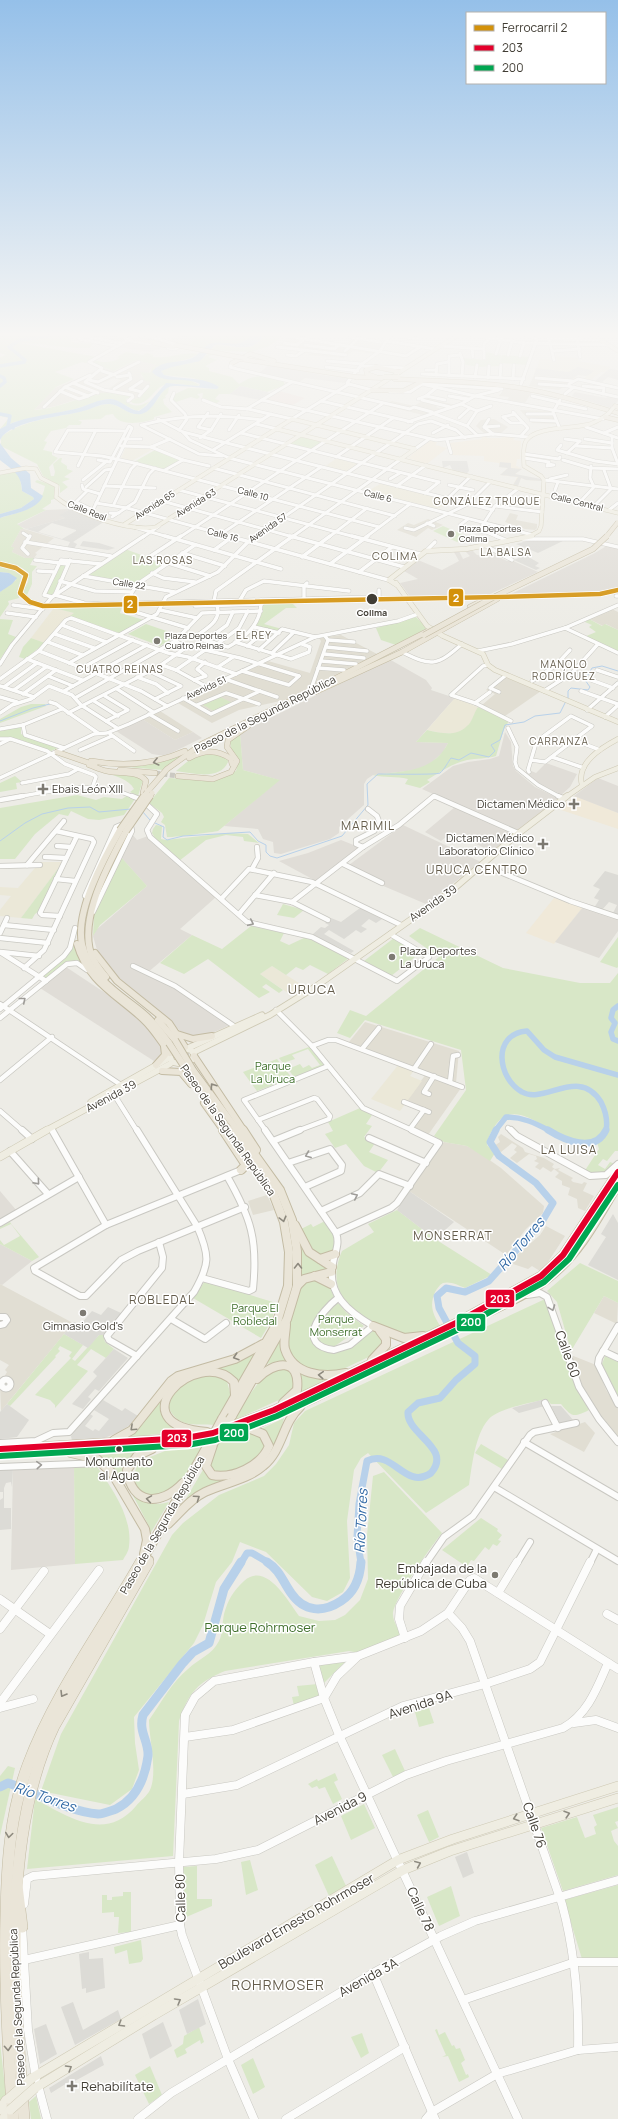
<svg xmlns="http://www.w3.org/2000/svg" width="618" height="2119" font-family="Manrope,sans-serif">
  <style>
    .residential { fill: #e1ded3 }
    .commercial { fill: #f0e9d9 }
    .industrial { fill: #e0ddd7 }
    .education { fill: #ebe8d8 }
    .medical { fill: #ece0da }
    .green { fill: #d8e7c7 }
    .parking { fill: #dcdbd6; fill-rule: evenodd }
    .water { fill: #b8d1ea }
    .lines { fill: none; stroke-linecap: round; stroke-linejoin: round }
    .stream { stroke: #b8d1ea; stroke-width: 1 }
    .river-far3 { stroke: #b8d1ea; stroke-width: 3.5 }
    .river-far2 { stroke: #b8d1ea; stroke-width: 5.5 }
    .river-far1 { stroke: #b8d1ea; stroke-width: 7 }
    .river { stroke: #b8d1ea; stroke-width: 9 }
    .major-tunnel { stroke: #cbc9c2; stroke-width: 5.5; stroke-dasharray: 5.5 3; stroke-linecap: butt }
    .highway-tunnel { stroke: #cbc9c2; stroke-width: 5; stroke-dasharray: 5 2.5; stroke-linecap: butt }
    .minor-far4-casing { stroke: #c9c8c2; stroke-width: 4 }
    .minor-far3-casing { stroke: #c9c8c2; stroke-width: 4.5 }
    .minor-far2-casing { stroke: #c9c8c2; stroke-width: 6 }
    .minor-far1-casing { stroke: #c9c8c2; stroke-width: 8 }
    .minor-casing { stroke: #c9c8c2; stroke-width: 9 }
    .major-far4-casing { stroke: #cec9b4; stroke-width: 4.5 }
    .major-far3-casing { stroke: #cec9b4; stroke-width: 5.5 }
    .major-far2-casing { stroke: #cec9b4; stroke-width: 7 }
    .major-far1-casing { stroke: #cec9b4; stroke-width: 8 }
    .major-casing { stroke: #cec9b4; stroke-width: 10 }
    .highway-far4-casing { stroke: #c3bba3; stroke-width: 5 }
    .highway-far3-casing { stroke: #c3bba3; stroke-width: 6 }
    .highway-far2-casing { stroke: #c3bba3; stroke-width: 8 }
    .highway-far1-casing { stroke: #c3bba3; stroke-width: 10 }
    .highway-casing { stroke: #c3bba3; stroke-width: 12 }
    .minor-far4 { stroke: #fcfcfb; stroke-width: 3 }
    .minor-far3 { stroke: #fcfcfb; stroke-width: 3.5 }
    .minor-far2 { stroke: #fcfcfb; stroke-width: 4.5 }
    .minor-far1 { stroke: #fcfcfb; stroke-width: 6 }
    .minor { stroke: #fcfcfb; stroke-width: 8 }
    .major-far4 { stroke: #efede2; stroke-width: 3.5 }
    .major-far3 { stroke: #efede2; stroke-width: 4.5 }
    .major-far2 { stroke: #efede2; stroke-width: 5.5 }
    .major-far1 { stroke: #efede2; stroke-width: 7 }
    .major { stroke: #efede2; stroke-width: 9 }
    .highway-far4 { stroke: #eae5d8; stroke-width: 4 }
    .highway-far3 { stroke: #eae5d8; stroke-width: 5 }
    .highway-far2 { stroke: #eae5d8; stroke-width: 6 }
    .highway-far1 { stroke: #eae5d8; stroke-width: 8 }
    .highway { stroke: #eae5d8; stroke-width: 11 }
    .major-bridge-far1-casing { stroke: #cec9b4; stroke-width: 4.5; stroke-linecap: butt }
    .major-bridge-casing { stroke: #cec9b4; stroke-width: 10; stroke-linecap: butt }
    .highway-bridge-far3-casing { stroke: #c3bba3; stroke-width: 5; stroke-linecap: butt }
    .highway-bridge-far2-casing { stroke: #c3bba3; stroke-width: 6; stroke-linecap: butt }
    .highway-bridge-far1-casing { stroke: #c3bba3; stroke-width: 8; stroke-linecap: butt }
    .highway-bridge-casing { stroke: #c3bba3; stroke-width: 10; stroke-linecap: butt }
    .major-bridge-far1 { stroke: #efede2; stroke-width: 3.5 }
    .major-bridge { stroke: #efede2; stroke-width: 9 }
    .highway-bridge-far3 { stroke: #eae5d8; stroke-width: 4 }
    .highway-bridge-far2 { stroke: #eae5d8; stroke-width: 5 }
    .highway-bridge-far1 { stroke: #eae5d8; stroke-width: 6 }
    .highway-bridge { stroke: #eae5d8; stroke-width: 8 }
    .bus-1-casing { stroke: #fff; stroke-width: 9 }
    .bus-2-casing { stroke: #fff; stroke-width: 9 }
    .bus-1 { stroke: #e4002b; stroke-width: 6 }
    .bus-2 { stroke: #00a651; stroke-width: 6 }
    .rail-1-casing { stroke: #fff; stroke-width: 6 }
    .rail-1 { stroke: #d3910a; stroke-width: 4.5 }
    .oneway { stroke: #8d897e }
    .oneway2 { stroke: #9e9c98 }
    .oneway3 { stroke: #8f8c82 }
    .poi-dot { fill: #7d7a72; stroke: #fff; stroke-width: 1.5 }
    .stop-dot { fill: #413d34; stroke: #fff; stroke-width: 1.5 }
    .labels { text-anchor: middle; stroke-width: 3; stroke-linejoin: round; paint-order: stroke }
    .far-street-label { font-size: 9px; fill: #413d34; stroke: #fff }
    .far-poi-label { font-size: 9px; fill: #413d34; stroke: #fff; text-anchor: start }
    .far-stop-label { font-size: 9px; font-weight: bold; fill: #413d34; stroke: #fff }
    .far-neighbourhood-label { font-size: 10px; letter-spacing: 1px; fill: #645c4b; stroke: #fff }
    .far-quarter-label { font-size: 11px; letter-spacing: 1px; fill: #645c4b; stroke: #fff }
    .street-label { font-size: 11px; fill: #413d34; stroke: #fff }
    .poi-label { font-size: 11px; fill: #413d34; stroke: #fff; text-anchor: start }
    .park-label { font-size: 11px; fill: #3f6f2b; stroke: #fff }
    .neighbourhood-label { font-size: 12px; letter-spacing: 1px; fill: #645c4b; stroke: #fff }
    .near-bus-label { font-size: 12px; fill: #413d34; stroke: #fff }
    .quarter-label { font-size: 13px; letter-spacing: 1px; fill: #645c4b; stroke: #fff }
    .near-street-label { font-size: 13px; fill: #413d34; stroke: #fff }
    .near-poi-label { font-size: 13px; fill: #413d34; stroke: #fff; text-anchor: end }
    .near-park-label { font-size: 13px; fill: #3f6f2b; stroke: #fff }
    .near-water-label { font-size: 14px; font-style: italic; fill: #346ba6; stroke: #fff }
    .near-neighbourhood-label { font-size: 14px; letter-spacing: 1px; fill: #645c4b; stroke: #fff }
    .line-badge { stroke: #fff; stroke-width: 1.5 }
    .badge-label { font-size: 11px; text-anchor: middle; font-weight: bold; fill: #fff }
  </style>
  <rect width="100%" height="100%" fill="#edece6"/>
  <g class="residential">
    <polygon points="81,335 133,335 134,336 114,348 75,340"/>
    <polygon points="180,335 191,336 195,341 187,347 167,341"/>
    <polygon points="290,338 328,344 330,341 346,344 352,338 382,344 376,354 353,351 344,358 308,355 316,350 306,349 301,352 274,348"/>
    <polygon points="136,360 158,365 152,368 149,371 150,373 141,375 142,377 151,382 148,389 136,399 130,400 135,396 130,393 107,390 121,380 114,378 95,386 86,382 104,368 115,371"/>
    <polygon points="100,369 85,384 104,392 113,392 112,394 96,393 56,406 34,410 55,388"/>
    <polygon points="534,375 575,379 559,390 540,388 529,386"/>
    <polygon points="508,388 532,392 525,403 507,400 509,397 499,396 504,389"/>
    <polygon points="421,397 456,405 445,408 438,406 436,407 442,409 423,415 382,405 392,401 414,406 421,402 418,401"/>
    <polygon points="520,410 552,411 556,424 532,423"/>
    <polygon points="490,419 494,419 508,427 500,434 485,434 476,426 481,420"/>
    <polygon points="510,513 518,515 516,520 537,524 537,528 535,530 525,529 505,522"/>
    <polygon points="428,519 443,525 432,530 428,528 416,537 397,530 408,523 414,525"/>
    <polygon points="21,529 24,529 54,538 35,553 37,554 34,558 25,558 12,552 14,547 11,547"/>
    <polygon points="612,609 618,612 618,630 606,624 603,626 589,619"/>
    <polygon points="341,635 377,654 285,700 239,710 212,723 178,703 268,661 310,673 321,641 319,638"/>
    <polygon points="502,676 541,691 505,716 482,705 495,694 486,690"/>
    <polygon points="160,711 193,732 175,740 142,719"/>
    <polygon points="365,1022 459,1051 456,1083 349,1042"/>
    <polygon points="426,1074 461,1088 428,1135 412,1128 423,1112 428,1114 431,1111 407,1100"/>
    <polygon points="501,1134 523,1148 525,1152 544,1158 554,1164 552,1167 555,1169 560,1168 558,1170 573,1178 571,1180 573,1182 582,1184 584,1182 587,1183 583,1191 594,1196 585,1211 578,1208 577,1199 568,1195 570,1188 562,1185 562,1181 555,1177 559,1173 554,1169 551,1172 543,1167 540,1170 535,1167 539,1163 534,1161 537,1159 536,1156 529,1154 517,1163 510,1158 517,1152 514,1150 517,1146 512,1143 501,1152 494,1146 500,1142 498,1137"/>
    <polygon points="444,1142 467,1146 478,1152 501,1168 544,1206 543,1213 526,1229 506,1255 409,1191"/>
    <polygon points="267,1195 274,1210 253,1215 248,1201"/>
    <polygon points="546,1226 565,1236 548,1262 540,1271 532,1266 528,1269 513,1264 515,1257 540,1235"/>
    <polygon points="0,1284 73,1323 1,1411 0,1385 5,1389 11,1386 13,1382 9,1378 3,1379 7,1372 5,1370 9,1365 0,1360 0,1326 10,1318 6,1315 0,1314"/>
    <polygon points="604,1296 618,1303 617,1324 594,1313"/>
    <polygon points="571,1355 596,1365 606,1390 618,1409 618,1438 604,1422 585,1393"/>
    <polygon points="585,1422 595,1433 584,1452 550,1434"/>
  </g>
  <g class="commercial">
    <polygon points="486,435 487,438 502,438 502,435 517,436 513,440 521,441 520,459 517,459 516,466 523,468 516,467 522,469 515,474 542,481 526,480 521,478 518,486 513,485 517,477 500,475 508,468 499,467 499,463 484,461 484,456 451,455 450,443 482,439 480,436"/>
    <polygon points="430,440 437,442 436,445 447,448 427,464 408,458"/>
    <polygon points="575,796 618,813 618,829 558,809"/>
    <polygon points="554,898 583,907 554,944 526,933"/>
  </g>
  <g class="industrial">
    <polygon points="129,340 154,345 165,347 150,352 117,347"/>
    <polygon points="269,365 328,376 349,378 345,383 305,378 299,382 259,373"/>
    <polygon points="575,392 606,398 610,396 618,397 618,401 611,408 572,396"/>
    <polygon points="70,509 60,515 65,518 26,529 17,525 46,510"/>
    <polygon points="608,545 618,548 618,588 599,593 509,595 595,553"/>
    <polygon points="471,549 477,555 491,557 488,554 491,553 507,561 511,560 538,572 488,595 411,598 400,583 418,579 404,571 418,560 442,570 459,561 454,552 459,551 463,559 470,556 465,551"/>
    <polygon points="389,659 426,680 432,688 431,690 455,698 416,742 448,743 443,752 429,765 416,770 373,775 367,779 364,784 364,805 339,827 339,833 330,839 281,854 274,853 273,842 263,839 258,829 224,826 279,780 243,770 240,733"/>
    <polygon points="142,719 175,740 193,732 202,738 165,756 152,754 116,731"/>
    <polygon points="505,732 511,742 513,766 516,771 535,787 558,798 518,832 422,789 453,766 468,762 490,759 499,756"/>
    <polygon points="546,763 577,774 570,787 560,796 537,783 524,773 529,770 536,773"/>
    <polygon points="598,778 618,786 618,813 574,796"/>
    <polygon points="455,807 515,832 492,851 451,833 441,841 425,832"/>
    <polygon points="403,825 481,862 426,904 381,885 349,865"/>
    <polygon points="132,834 137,840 148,836 216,897 180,929 192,935 147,973 161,979 230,1025 203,1037 193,1037 182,1033 162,1013 108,969 97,950 93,936 96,930 147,886 120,856"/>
    <polygon points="341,840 361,848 316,881 279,861 308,853"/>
    <polygon points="583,907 618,919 618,931 599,958 555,942"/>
    <polygon points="66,967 128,1008 147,1027 160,1045 162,1051 159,1057 154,1061 40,988"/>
    <polygon points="0,1191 17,1211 0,1220"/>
    <polygon points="0,1244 32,1261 2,1285 0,1284"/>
    <polygon points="74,1464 75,1564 11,1570 13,1468"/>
  </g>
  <g class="education">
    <polygon points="556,356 578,358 578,361 611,367 605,372 601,372 591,380 584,379 586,376 578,375 574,377 577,378 575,379 534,375 540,359 557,360"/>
    <polygon points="126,447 147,448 153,449 132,461 121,458"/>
    <polygon points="337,458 359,463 346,472 324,467"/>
    <polygon points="382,483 455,502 433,510 366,492"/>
    <polygon points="54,608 75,613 68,618 45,643 31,638"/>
    <polygon points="455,698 478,707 469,726 457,733 442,733 427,730"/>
    <polygon points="40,862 63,862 21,918 0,916 0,910 11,896 0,895 0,887 18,888"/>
    <polygon points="272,966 305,987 291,995 260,974"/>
    <polygon points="399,1064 414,1070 410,1076 422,1081 400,1111 371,1099"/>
  </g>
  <polygon class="medical" points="279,391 305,398 291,406 265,399"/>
  <g class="green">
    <path d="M0,335h72l-1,7 21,2 -2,4c-24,1 -47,-5 -71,-5l78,14 -11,6 -4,-1 -27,10 19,7 -18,8 -22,23c22,-1 41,-11 61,-16 12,-3 24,0 37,2l-6,3v2c8,7 15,5 24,0l-7,7 -6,3 -25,-12h-6l-31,10 -61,13 -14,7 9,-11 -9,-2v-59l6,-2 -6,-2z"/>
    <polygon points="186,335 252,335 249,339 234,345 219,343 203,350 187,347 194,341 190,340 192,338 188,337 190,335"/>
    <path d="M263,335l20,1 -14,10 -18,6 -40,-2 5,-5c14,1 40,9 47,-10z"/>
    <path d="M126,352l17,3 4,-2 6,2v2c16,2 33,-6 45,-3l-7,4 -35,9v9l33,4 11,5 -3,1c-11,-1 -22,-4 -33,-1 -11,4 -16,22 -31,18l-3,-2 11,-4 10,-15 -6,-1 -5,-9 10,1 2,-5 5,-3 -21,-5 -22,11 -24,-8 4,-3c9,3 18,3 26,-2l-3,-1z"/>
    <path d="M210,352l5,1 -7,4 9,3 -12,6 4,2v3l23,6 7,7c17,-11 25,-8 44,-4l2,5 -18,7 -27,-6 -10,8h-11l-4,5 5,2 -5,3 -13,-5 1,-6 -6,1 3,3 -3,2 -6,-2 -15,5 -4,-3 1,-4 15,-7 29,1 1,-3 -25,-8 -29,-3 -3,-4c14,-11 31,-1 49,-19z"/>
    <polygon points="486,352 501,355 500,366 478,367 463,364 462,358 486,360"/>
    <polygon points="502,355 530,357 528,365 500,363"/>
    <path d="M169,387l-1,6 -3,3 1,2 -3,1 1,5 8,8 -18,5v2c-11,4 -35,8 -41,-5l-7,1 -5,4 -23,1 4,2 -2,3h-11l-3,3 -15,3 -7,10 3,1 -4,8 9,2v3l6,3 -9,9 2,9h3l1,-4 -2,-8 7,-6h2l-1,4 6,4v3l6,2 -9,6 6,2 -8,3 6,5 -8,6v-7l-17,-10 -6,-12 -36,-18v-9c23,-18 54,-19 81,-26 9,-2 18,-7 27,-7 9,0 16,8 25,10l23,-14 7,-10z"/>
    <polygon points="302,436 325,441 312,450 288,444"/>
    <polygon points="155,450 181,460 165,470 134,462"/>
    <polygon points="16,471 20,478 22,491 33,497 34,499 21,508 0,514 0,474"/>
    <path d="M37,480l18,6 -1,13 -3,1v3l-9,6 4,1 -29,14 7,5h-3l-10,18h3l-2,5 13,6h9l-4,7 7,1 -5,6v12l-5,11 8,7 -10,-6 -2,-5 5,-9 1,-9 -7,-5 -22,-6v-44c21,-7 41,-8 45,-32l-10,-4z"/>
    <polygon points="443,526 469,537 457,542 433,531"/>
    <polygon points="125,549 147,557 145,559 164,564 135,585 88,575"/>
    <polygon points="60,564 67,564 53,594 51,597 46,595"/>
    <polygon points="0,566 12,569 22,575 17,592 19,598 8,601 9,604 0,617 0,592 16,580 9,573 0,572"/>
    <polygon points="262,602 291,602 297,608 286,608 264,624 282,629 279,633 256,626 262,613"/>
    <polygon points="122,607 120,613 144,620 119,633 70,616 74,613 54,608"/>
    <polygon points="416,617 427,628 396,645 381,640 376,628"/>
    <polygon points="0,619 13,620 8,634 16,637 0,659"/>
    <polygon points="589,619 602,626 605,624 618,630 618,652 612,648 584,637 596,632 589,627 592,625 585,622"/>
    <polygon points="146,624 178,635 160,646 128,634"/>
    <polygon points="31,638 45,643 25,659 19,657 23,647"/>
    <polygon points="220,697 233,703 214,711 203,705"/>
    <polygon points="31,704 45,704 46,706 0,723 0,719 21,707"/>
    <path d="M478,707l31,14 -5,8 -8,27c-10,3 -19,2 -29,4 -14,3 -27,12 -40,20l3,2 -10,6 -15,-4 3,-5c-12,-3 -23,-1 -35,-4 29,-4 60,-2 75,-32l-32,-1 11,-12c14,3 29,7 40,-4 5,-3 7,-14 11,-19z"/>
    <polygon points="21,726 21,734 58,748 51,751 15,738 0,737 0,730"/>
    <path d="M240,733l3,37 37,10 -62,51c-5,1 -48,7 -51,6l-2,-12 -4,-3 3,-5 -2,-4 -13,-10 20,-25 44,3 23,-10 2,-8 -7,-15 -1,-8z"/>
    <path d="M210,752l17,6 1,4c-8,19 -36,11 -52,9l17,-14z"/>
    <polygon points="184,753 163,770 127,767 147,765"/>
    <path d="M105,772l32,4 6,4 -5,16 -8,-4 4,-3c-5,-10 -20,-13 -29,-17z"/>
    <polygon points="15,776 22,782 16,783 17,789 0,792 0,783"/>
    <polygon points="77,795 96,800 104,797 122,799 128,795 135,799 124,815 99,820 88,819 71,811 68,816 59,814 35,834 15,859 0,859 0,808"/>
    <polygon points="156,825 162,826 161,839 166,840 228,833 248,834 259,843 244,841 243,837 226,835 206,840 179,861 158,843 152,833 153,829"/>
    <polygon points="120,856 147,886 100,925 93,936 94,915"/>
    <polygon points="63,862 38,912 35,914 32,919 21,918"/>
    <polygon points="283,904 304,910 294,918 277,915"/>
    <polygon points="251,926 284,933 280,941 289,945 306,937 349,958 328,974 310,965 303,970 296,967 286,975 272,966 260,974 283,990 279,993 266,984 262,987 270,992 259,998 208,959 184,974 160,963 192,935 222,949"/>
    <path d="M420,928l83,40 77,15h30l8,-10v178h-3l-8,10 -4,-2 -5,6 7,4 5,-7 5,2c-7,12 -18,14 -31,8l15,-23 -3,-10c-9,3 -21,4 -31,0 -18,-8 -49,-40 -68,-16 -5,7 -9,13 -10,22l8,8 -5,8 -23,-15 -23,-4 -10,-6 32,-46 -5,-40 -96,-30 -15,18 -13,-5 13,-23 16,6 73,-59 -30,-21z"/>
    <polygon points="618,937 618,967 617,968 600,962"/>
    <polygon points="394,938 420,953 391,976 364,961"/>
    <polygon points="75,939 79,957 83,965 72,962 47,979 41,976 58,963"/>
    <polygon points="309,1047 324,1065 294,1077 288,1069 300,1064 303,1068 309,1065 312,1068 320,1065 308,1049 292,1055 295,1059 283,1063 279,1058"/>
    <polygon points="277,1059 292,1078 257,1091 243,1072"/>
    <polygon points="360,1108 372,1115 366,1124 372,1126 364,1137 375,1143 369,1152 388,1160 378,1173 364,1166 346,1144 335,1148 325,1134 333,1131 328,1122"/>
    <path d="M397,1210l38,29 57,36 -27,13c-7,-3 -15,-7 -22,-5 -4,2 -6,6 -8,9 -6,14 -2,23 6,35 -9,4 -19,8 -29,9 -7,0 -17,-5 -24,-8 -36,-12 -64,-36 -46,-77l32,-19 -6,-8z"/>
    <polygon points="325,1221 335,1236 336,1249 324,1256 313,1253 301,1229 311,1224 313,1227"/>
    <polygon points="10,1222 12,1225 39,1257 32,1261 0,1244 0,1240 4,1245 20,1236 11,1224 0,1229 0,1227"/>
    <polygon points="298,1234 330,1268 298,1280"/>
    <polygon points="580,1263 618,1281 618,1303 604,1296 571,1351 557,1302 547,1291"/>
    <path d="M312,1278l17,7 5,12c-11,11 -27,27 -21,44l19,11h5l38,-22 9,9 -7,14 -36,17 -26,2 -17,-9 -7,-9 -5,-15 14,-54z"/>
    <polygon points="205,1281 276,1303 272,1320 261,1338 193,1298"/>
    <path d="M543,1300h4l29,86 13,24c-16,8 -17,7 -28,-6h-10l-5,-5c-15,4 -48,9 -58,21 -13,15 -16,46 -19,65l-43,28 -58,-60 -7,5 -7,12 -7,51 3,57 -7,14 -16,9 -15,-4 -46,-45 -26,-10 -8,20 -16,20 -13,43 -9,18 -60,74 1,26 4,27 -7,19 -22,16 -69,-14 20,-57 111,-199 11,-12 36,-28 45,-19 12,-12 13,-19 5,-22 11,-12z"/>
    <path d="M337,1302l10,11 17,13 -32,22 -16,-7c-4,-17 9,-28 21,-39z"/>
    <polygon points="64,1334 83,1345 72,1359 75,1361 99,1335 103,1335 105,1342 114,1349 106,1358 91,1349 77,1365 88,1371 55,1408 55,1405 50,1400 35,1395 71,1358 69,1356 72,1352 60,1346 58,1349 60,1351 55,1356 56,1357 10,1406 7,1404"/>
    <polygon points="279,1338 283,1350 291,1363 279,1361 263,1365"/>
    <path d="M260,1350l-22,38 1,-5c-18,-34 -99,6 -71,36 9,10 21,11 34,10l-79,9 10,-5 10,-9 19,-31 14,-14z"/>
    <polygon points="605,1356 618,1362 618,1396 602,1364"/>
    <polygon points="285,1368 296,1377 292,1394 230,1422 266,1372"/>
    <polygon points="300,1373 332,1377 296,1395 302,1386"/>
    <path d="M208,1374l18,4 5,18 -16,29c-21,-1 -38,3 -47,-19l8,-19z"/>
    <polygon points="284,1418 279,1438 271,1455 270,1438 261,1429"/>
    <polygon points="251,1431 263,1437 265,1451 240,1469 216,1474 210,1469 213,1452 220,1440"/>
    <polygon points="481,1444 508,1460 502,1469 475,1453"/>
    <path d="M203,1445c-5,12 -20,35 -30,43 -3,3 -8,4 -12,5 -23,7 -34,-14 -21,-32l25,-10z"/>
    <polygon points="137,1452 126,1463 123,1478 100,1455"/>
    <path d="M74,1464h21c16,23 38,53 34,82 0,5 -4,10 -6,14l-48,4z"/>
    <path d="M204,1468c3,12 12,13 22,12l-46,29z"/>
    <path d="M384,1472l58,61c-10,12 -50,68 -49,82 0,6 6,15 8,20l-42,18 -10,-2 -124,20c-27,11 -37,22 -46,50l-6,135 -146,13 8,-70c32,17 70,44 101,7 4,-5 11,-10 14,-16 8,-18 -1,-51 -1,-70 12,-17 23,-38 39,-51 10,-10 24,-14 31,-28 4,-8 3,-18 5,-27 4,-14 9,-23 20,-33 22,-20 44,20 55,35l20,5 16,-1 10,-5 15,-15 8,-21 -1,-44 6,-59z"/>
    <path d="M129,1488c11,14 22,19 40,14l-19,32v-6z"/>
    <polygon points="481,1518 498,1529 497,1531 502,1535 498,1540 501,1541 497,1546 493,1544 489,1550 485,1547 474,1561 471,1560 467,1567 442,1550"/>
    <polygon points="346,1661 324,1683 318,1665"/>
    <polygon points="318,1684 320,1696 294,1706 292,1697 299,1696 297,1686"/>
    <polygon points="429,1708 434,1723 419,1727 415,1712"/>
    <polygon points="395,1749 405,1771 393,1777 382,1755"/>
    <polygon points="8,1766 15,1768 0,1836 0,1776"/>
    <polygon points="335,1773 338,1780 334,1782 342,1799 333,1804 325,1787 319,1789 317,1786 312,1788 308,1784 317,1779 318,1781"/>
    <polygon points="364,1804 375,1828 351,1840 341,1816"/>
    <polygon points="618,1807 618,1821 615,1822 618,1828 611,1831 614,1841 618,1846 618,1875 563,1891 541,1828 577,1817 585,1838 596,1834 594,1827 597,1825 593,1815"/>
    <polygon points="428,1810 439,1837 429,1842 417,1815"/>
    <polygon points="332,1856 346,1886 329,1896 315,1865"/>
    <polygon points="250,1860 258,1890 246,1895 241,1862"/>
    <polygon points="197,1866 197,1899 212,1899 212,1906 184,1918 183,1867"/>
    <polygon points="618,1885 618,1961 582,1959 564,1900"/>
    <polygon points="451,1886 460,1916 439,1926 427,1897"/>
    <polygon points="123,1892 131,1892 131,1932 118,1933 119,1917 114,1917 114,1912 102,1913 102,1895 107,1895 107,1900 112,1900 112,1897 123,1896"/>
    <polygon points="141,1940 143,1959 141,1962 129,1964 127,1950 115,1954 114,1947"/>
    <polygon points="199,2027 204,2042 201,2044 200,2040 185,2049 187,2053 177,2058 174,2050 183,2044 184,2036"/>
    <polygon points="437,2029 439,2035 445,2032 452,2046 454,2045 456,2049 460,2048 465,2060 461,2063 466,2075 468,2074 469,2077 459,2082 448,2056 442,2057 446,2055 435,2030"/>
    <polygon points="362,2033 369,2053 361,2058 351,2037"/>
    <polygon points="0,2042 6,2096 0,2102"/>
    <polygon points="253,2058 265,2087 253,2094 241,2065"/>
    <polygon points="150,2066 162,2095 149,2104 135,2075"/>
    <polygon points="36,2096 41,2119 31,2119 29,2102"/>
  </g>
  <g class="parking">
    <polygon points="578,367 594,371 587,376 578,375 572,379 534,375 536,368 568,372"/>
    <polygon points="609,369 618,370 618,380 608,377 601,383 595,381"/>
    <polygon points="240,386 267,392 270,394 260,400 230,394"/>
    <polygon points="442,461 467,461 469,471 466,474 453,471 450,465 443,468"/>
    <polygon points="500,462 511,463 511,468 522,469 515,474 541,479 542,481 526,480 521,478 518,486 513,485 518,477 500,475 508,468 499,467"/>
    <path d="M70,509l35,12 -32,21 4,2 -3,5 -7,-1 3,-6 -44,-13 39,-11 -6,-3zM52,523l24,7v1l-14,8 -24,-7z"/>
    <polygon points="567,539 538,553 516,544 531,540"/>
    <polygon points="83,541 99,543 115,548 108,550 80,546"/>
    <polygon points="525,555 539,563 535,566 540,568 536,570 514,560"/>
    <polygon points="605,871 618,875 618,916 612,915 617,905 609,902 601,911 594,908 599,900 594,898 600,889 593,886"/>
    <polygon points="360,908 382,919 376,923 369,919 361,926 367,929 361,933 356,930 344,939 329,930 324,934 354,951 351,953 312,935 321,927 325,928 329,925 325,923 331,918 341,922"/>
    <polygon points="409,1191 454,1222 435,1239 397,1210"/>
    <polygon points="613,1214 618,1223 618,1280 588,1265 606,1237 601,1234"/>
    <polygon points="108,1307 121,1313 103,1335 99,1335 88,1348 64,1334 74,1322 80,1325 92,1311 101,1315"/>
    <polygon points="114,1349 128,1358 99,1391 95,1389 88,1397 91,1399 83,1409 72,1404 97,1376 93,1372"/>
    <polygon points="545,1399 548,1405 519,1413 512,1408"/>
    <polygon points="103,1400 122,1411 125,1408 138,1416 130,1425 117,1433 102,1439 72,1441 71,1436 90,1414 93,1416 85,1426 93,1431 95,1429 99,1431 109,1419 94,1410"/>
    <polygon points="7,1404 29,1420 17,1437 0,1439 0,1412"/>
    <polygon points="551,1406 561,1406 574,1421 561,1426"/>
    <polygon points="13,1468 12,1487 11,1482 6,1483 4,1488 4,1508 11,1508 11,1529 0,1530 0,1500 3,1498 3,1492 0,1492 0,1469"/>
    <polygon points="467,1852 474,1873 463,1878 455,1857"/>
    <polygon points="89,1952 89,1959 103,1958 105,1988 86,1993 86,1988 82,1989 79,1954"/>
    <polygon points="198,1999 206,2024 187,2034 179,2010"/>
    <polygon points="73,2002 83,2030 118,2010 121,2019 75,2045 61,2007"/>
    <polygon points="163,2022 172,2046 150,2059 142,2034"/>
    <polygon points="46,2024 57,2054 40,2064 34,2029"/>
    <polygon points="101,2056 104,2065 73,2082 72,2080 51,2093 49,2088"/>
  </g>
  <g class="water">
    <path d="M252,335h11c-8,21 -35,8 -48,10l-15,16 -28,6 -11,4 3,4c18,5 39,1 55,12l-2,2c-10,0 -41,-5 -48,-2 -12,6 -14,24 -28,27 -14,2 -19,-9 -31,-10 -9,-1 -18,5 -27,7 -17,5 -77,10 -83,30v-12c22,-13 50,-14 75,-20 12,-3 23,-10 36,-10 11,1 17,11 28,12l7,-5 20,-23 33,3 1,-2c-15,-8 -36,1 -48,-12 9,-13 27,-8 40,-14 7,-3 13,-13 20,-15 16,-3 26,7 40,-8z"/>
    <path d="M0,443l11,15 19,16 1,14 12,8c-7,15 -29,17 -43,22v-4l21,-6 13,-9 -1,-2 -11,-6c0,-17 -11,-22 -22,-31z"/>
    <polygon points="0,572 9,573 17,578 12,584 0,592"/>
  </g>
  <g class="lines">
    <g class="stream">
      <polyline points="568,699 568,691 571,688 588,690 590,687 585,680 592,668 602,666 618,671"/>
      <polyline points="0,721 33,708 50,704"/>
      <polyline points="142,811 150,820"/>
      <path d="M155,823l9,4 -1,10 4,3 16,-4 67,-4 8,9 8,4v7l4,4 7,2 65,-22 26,-31 -1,-21 11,-10c8,0 59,1 62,-1 4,-3 8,-11 11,-15l8,2 12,-7 18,4 6,-6 -4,-6 9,-5 5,-15 19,-3 11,-6 25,-3 6,-12"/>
      <polyline points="0,841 25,823 42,814 68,808 90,807 99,812 131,809"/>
    </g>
    <g class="river-far3">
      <polyline points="0,366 24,362 25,360 9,347 20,340 49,336 47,335"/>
      <polyline points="0,376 4,378 5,382 0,386"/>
      <polyline points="0,414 10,416 8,426 13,428"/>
    </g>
    <g class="river-far2">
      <polyline points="618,1006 613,1010 611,1018 615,1023 611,1032 613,1039 618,1041"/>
      <path d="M495,1131l11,-14c17,0 29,6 44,14"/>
      <path d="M606,1131c2,-10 0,-19 -5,-29 -22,-36 -57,3 -79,-10 -24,-13 -31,-58 5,-61l17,19 11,7 63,18"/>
    </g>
    <g class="river-far1">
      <path d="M548,1130c16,10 47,24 58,0"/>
      <polyline points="241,1563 247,1553 252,1553 269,1563"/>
      <path d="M361,1563l-4,-26 2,-33 8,-43c26,-13 38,30 64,12 22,-25 -25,-39 -23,-61l10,-9 22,-5 16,-18 19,-16v-8l-17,-13 -19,-35 -2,-12 9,-8 19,4 24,-11 54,-61 10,-17 -17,-20 -37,-27 -9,-14 6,-12"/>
    </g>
    <g class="river">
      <path d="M267,1562c13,8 16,20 24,31 13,19 32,20 50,8 14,-9 19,-23 20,-39"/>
      <polyline points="0,1787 8,1783 22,1788"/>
      <path d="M31,1792c21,9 44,20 67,22 6,0 12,-3 18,-5 20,-10 29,-31 32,-53 1,-15 -10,-24 -5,-41l39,-51 11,-12 16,-9 15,-54 17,-27"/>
    </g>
    <polyline class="major-tunnel" points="168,1062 194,1049"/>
    <polyline class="highway-tunnel" points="155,773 178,776"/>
    <defs>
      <g id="minor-far4">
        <polyline points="118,335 126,336 125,338 128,340 150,344"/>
        <polyline points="145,335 181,346 175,349 168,348"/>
        <polyline points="281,335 406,356 420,347"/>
        <polyline points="392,335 420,339"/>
        <polyline points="471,335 524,343 609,345"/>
        <polyline points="546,335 549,339 554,360"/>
        <polyline points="569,335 577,338 580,357"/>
        <polyline points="350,337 380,342"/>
        <polyline points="549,339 602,340"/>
        <polyline points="386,341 435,349"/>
        <polyline points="284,343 297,345 303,340"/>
        <polyline points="305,345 334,349 339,345"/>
        <polyline points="117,346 79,339 83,336 120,343"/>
        <polyline points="440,346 483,349"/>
        <polyline points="277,347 346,355"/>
        <polyline points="345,351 357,340"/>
        <polyline points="553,351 580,349"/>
        <polyline points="460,353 463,362 462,376"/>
        <polyline points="496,354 501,339"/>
        <polyline points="287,355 296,356 305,350"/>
        <polyline points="508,355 512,341"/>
        <polyline points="520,356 524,343"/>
        <polyline points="473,357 472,348 475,348"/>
        <polyline points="484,358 484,343 495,335"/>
        <polyline points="327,361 362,364"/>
        <polyline points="232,363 230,367 237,369 410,409 414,407 432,412"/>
        <polyline points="361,366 405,368"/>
        <polyline points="326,367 358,371"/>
        <polyline points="426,370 436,370"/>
        <polyline points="102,371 115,375"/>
        <polyline points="422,374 524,379"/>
        <polyline points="436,375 437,364 448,362"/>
        <polyline points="449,376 449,356 460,355"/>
        <polyline points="117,377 130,375"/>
        <polyline points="475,377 477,365"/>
        <polyline points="488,378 489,366"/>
        <polyline points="500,378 501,365"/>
        <polyline points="536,378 573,381"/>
        <polyline points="513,379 514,365"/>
        <polyline points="89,380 98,382 139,362"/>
        <polyline points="73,383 98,393"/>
        <polyline points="349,384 347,383 362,364 380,351 390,335"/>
        <polyline points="349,384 372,390"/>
        <polyline points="521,384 537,339 525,335"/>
        <polyline points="539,384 568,386 618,397"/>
        <polyline points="569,384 578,379 618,388"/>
        <polyline points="426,385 475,396 603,419"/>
        <polyline points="583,386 604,388 603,394"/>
        <polyline points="65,387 88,396 97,392"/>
        <polyline points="114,389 131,379 129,373"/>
        <polyline points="130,389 142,381"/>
        <polyline points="130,389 142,392"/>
        <polyline points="60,391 79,399 88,396"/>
        <polyline points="390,392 410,392 422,384 502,389"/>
        <polyline points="174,393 171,400 185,414 187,419 179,430"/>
        <polyline points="565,394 574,387"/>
        <polyline points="139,396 148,386"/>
        <polyline points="426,396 445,400"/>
        <polyline points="532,396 558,402"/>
        <polyline points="418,399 426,396 436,388"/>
        <polyline points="203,400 221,407 248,409 292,419 349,384"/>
        <polyline points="262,400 436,440 493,434 528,437"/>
        <polyline points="422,400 450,407"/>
        <polyline points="468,400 449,396 469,399"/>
        <polyline points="560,400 553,412 560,429"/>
        <polyline points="128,401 133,397 132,395 104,390 85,382 102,368 89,362 137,335"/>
        <polyline points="321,401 412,422"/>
        <polyline points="558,403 586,409"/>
        <polyline points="461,404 477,411"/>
        <polyline points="44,407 65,387 90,375"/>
        <polyline points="247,409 292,382"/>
        <polyline points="513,412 528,428 521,436"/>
        <polyline points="208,413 198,427 211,430"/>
        <polyline points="432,413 467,426 477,435"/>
        <polyline points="527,414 554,414"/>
        <polyline points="503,417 511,423 523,423"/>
        <polyline points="503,417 515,414"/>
        <polyline points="459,418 470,408"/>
        <polyline points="158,419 183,432 493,510"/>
        <polyline points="489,419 484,427 493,434"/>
        <polyline points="531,420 556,421"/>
        <polyline points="408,422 461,404 475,396 499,390"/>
        <polyline points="256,424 277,429"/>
        <polyline points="141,425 199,454 222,456"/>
        <path d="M142,425c40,-11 79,-11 120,-5"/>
        <polyline points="467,426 477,411 491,406"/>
        <polyline points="484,427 499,426"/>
        <polyline points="586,427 618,438"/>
        <polyline points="229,430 239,415"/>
        <polyline points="125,431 68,430 55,452 102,456 134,463 379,527"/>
        <polyline points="183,432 190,440 229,458 533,535"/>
        <polyline points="241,433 439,482"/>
        <polyline points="433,433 448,425"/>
        <polyline points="604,433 618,427"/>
        <polyline points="612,436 612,448 618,464"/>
        <polyline points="200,438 211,430 221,414"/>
        <polyline points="124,439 141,439"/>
        <polyline points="565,439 580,441"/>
        <polyline points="585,439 612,443"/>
        <polyline points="447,440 451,453"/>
        <polyline points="561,445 557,450 595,461 618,464"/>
        <polyline points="121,446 151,447 183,460 209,466"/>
        <polyline points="576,446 612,448"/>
        <polyline points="151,447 170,439"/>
        <polyline points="415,449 429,439"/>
        <polyline points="213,450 271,414"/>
        <polyline points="567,453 580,441"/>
        <polyline points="524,454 559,459 560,457"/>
        <polyline points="336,457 393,418"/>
        <polyline points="524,458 549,462 548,464"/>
        <polyline points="98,460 109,462"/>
        <polyline points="563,460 590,468 618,469"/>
        <polygon points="548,464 554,465 547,466"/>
        <polyline points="78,466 96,430"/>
        <polyline points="213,468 395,516"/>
        <polyline points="165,470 183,460"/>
        <polyline points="390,479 400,473"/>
        <polyline points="550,479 567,475"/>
        <polyline points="83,480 107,461"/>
        <polyline points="544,480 618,489"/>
        <polyline points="82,485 83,489 100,494"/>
        <polyline points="449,485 473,490"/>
        <polyline points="104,486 155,488 149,488"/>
        <polyline points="397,486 426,465"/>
        <polyline points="86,487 105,470 112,469"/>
        <polyline points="179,490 355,537"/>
        <polyline points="555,490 558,482"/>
        <polyline points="87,491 76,502 93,510"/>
        <polyline points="425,493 439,482"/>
        <polyline points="447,499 471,476"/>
        <polyline points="162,501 293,537"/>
        <polyline points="96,503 127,508 232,537"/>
        <polyline points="579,503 594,487 590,478 591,466"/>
        <polyline points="114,504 131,469 137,463"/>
        <polyline points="495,506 542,512"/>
        <polyline points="594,506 611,489 604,470"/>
        <polyline points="609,510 618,503"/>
        <polyline points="92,512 132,428 129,426 110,462"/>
        <polyline points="116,514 110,513 119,513"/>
        <polyline points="112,517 135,502 149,474 155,468"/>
        <polyline points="468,519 460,525 472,531 486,532"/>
        <polyline points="427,523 434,526"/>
        <polyline points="134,527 168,537"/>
        <polyline points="405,528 414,530 468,504 491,481"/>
        <polyline points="475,531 480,529 495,506 519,488"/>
        <polyline points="484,531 498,537"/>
        <polyline points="23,533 29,537"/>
        <polyline points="221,534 321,467"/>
        <polyline points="143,537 159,526"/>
        <polyline points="180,537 382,404"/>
        <polyline points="255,537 418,424 431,421 456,430 465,438"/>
        <polyline points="292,537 401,459"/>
        <polyline points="329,537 367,508"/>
        <polyline points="366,537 410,504"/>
      </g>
      <g id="minor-far3">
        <polyline points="165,536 281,569"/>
        <polyline points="228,536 392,581"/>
        <polyline points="290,536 404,567"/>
        <polyline points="352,536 420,554"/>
        <polyline points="496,536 508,541"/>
        <polyline points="523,539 583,539 618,547"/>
        <polyline points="25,542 111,556"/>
        <polyline points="486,546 512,560"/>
        <polyline points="214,550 232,537"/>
        <polyline points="427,550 435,542"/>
        <polyline points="182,553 225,566"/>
        <polyline points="28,554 22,548 30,536"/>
        <polyline points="149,557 181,536"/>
        <polyline points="149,557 210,576"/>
        <polyline points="302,557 330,536"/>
        <polyline points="35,560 68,564"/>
        <polyline points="330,564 368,536"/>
        <polyline points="38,571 55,572"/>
        <polyline points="359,572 392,547"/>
        <polyline points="152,573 163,578 195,582"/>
        <polyline points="83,576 175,592"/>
        <polyline points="60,581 95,591 132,592"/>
        <polyline points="55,595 84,603 103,604 379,597 379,590"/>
        <polyline points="55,595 70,560"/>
        <polyline points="616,596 618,596"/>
        <polyline points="52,597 44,595 61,560 101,564"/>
        <polyline points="304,599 304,586 307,583"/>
        <polyline points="240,600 246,590 264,581 349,591"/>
        <polyline points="214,601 216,591 293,536"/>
        <polyline points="129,603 132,592 139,583 195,545"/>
        <polyline points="13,605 43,609"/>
        <path d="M217,605c5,16 -10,23 -22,32l33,10c19,-10 34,-24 33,-47"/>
        <polyline points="195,606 262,604"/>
        <polyline points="160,610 197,618"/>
        <polyline points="135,612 188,628"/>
        <polyline points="7,613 36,617"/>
        <polyline points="62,625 106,642"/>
        <polyline points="254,627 279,633"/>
        <polyline points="565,628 618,653"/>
        <polyline points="55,634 94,648"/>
        <polyline points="328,640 354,642"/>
        <polyline points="205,641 227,625 233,612"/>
        <polyline points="48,642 82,655"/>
        <polyline points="235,642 291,659 309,652 310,647 302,644"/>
        <polyline points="217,644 239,628 248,611"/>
        <polyline points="247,646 267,630"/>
        <polyline points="326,647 367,651"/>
        <polyline points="259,650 282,629 315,637"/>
        <polyline points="39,651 141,691 167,706"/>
        <polyline points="478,651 512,644 565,628 618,605"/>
        <path d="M402,652c30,15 35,14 60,-8"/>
        <polyline points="272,653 294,632"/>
        <polyline points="324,654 364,658"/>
        <polyline points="27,659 82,680"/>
        <polyline points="321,661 356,664"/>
        <polyline points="69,663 157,614 166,597 218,572 248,542 257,536"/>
        <polyline points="0,664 12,645 52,597 144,536"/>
        <polyline points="162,665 176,670 207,687"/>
        <polyline points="488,665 483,666 451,695 475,703 511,721"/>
        <polyline points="218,667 233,657"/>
        <polyline points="82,668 133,640"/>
        <polyline points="318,668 344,670"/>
        <polyline points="176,670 205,650 240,658 299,676"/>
        <polyline points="597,670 618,677"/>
        <polyline points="149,671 181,686 155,699"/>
        <polyline points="242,671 289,685 299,676"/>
        <polyline points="48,676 73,686"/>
        <polyline points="137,677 156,684 168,693"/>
        <polyline points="0,679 39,651 66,620 71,618 168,653 188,657 236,674"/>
        <polyline points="225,679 277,697"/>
        <polyline points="194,680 206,676 197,669 205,662"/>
        <polyline points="591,680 613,688"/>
        <polyline points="532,681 555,666 570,650"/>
        <polyline points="0,686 34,697"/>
        <polyline points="312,686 328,640 325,636"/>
        <polyline points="4,687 37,663"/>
        <polyline points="117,689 153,712"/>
        <polyline points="14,690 46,667"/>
        <polyline points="64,691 147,645"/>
        <polyline points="544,691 572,673 598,644"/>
        <polyline points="581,691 618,704"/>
        <polyline points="499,692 490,688 505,676"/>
        <polyline points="23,694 56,670"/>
        <polyline points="105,696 128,710 106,721"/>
        <polyline points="0,697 17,702"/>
        <polyline points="75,698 175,641 202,613 261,611"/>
        <polyline points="183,698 211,714 260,691"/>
        <polyline points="94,701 118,716"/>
        <polyline points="50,702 56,704 98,733"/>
        <polyline points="475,703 490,692"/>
        <polyline points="197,705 226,693 259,704"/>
        <polyline points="587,710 618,683"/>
        <polyline points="0,713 12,705 31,699 49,686 72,695 81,705 117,728"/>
        <polyline points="68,713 158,667 187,647 175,641"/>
        <polyline points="149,714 178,731"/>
        <polyline points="605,717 618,705"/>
        <polyline points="23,725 25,735 64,748"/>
        <polyline points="508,728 517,747 515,762 517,768 538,785 560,797"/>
        <polyline points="0,729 23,725 62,709"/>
        <polyline points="110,734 134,751"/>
        <polyline points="0,739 11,739 47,751 65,764 94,775 96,777 92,788"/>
        <polyline points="574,740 600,750"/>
        <polyline points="0,744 10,739"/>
        <polyline points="80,750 112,736"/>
        <polyline points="552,757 584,768"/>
        <polyline points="529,772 528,770 536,743 537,741 571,716 592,726 545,762 531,760"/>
        <polyline points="0,778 94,734 107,733 129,724 315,637 398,621 418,614"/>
        <polyline points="22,783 69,774 78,769"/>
        <path d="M18,797c37,-7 80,-17 116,0"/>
        <polyline points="433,797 435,797"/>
      </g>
      <g id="minor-far2">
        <polyline points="132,796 142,800 157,814 147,830 150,837 247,922 312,937 397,981 429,957 390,934"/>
        <polyline points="558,796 563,798"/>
        <polyline points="0,800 23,796"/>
        <polyline points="57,846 71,847"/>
        <polyline points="363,847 356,844 356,840 374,831 380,824 377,816 368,809"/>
        <polyline points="45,857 66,858"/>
        <polyline points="343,864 382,883"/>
        <polyline points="27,865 64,821"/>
        <polyline points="483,865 570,901 618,917"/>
        <polyline points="0,866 40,865"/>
        <polyline points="252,869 258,858 257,847"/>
        <polyline points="56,879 75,881"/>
        <polyline points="255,895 292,902 328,920"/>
        <polyline points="85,896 116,827 123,824 131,826 132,831 93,912"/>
        <polyline points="222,898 249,869 312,882 401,925"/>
        <polyline points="292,902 363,847 399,825 434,796 518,833"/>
        <polyline points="239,914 274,873"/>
        <polyline points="60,916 42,915 40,913 77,836"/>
        <polyline points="4,925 54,930"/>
        <polyline points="0,933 7,918"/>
        <polyline points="0,938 48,943"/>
        <polyline points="0,952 46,981"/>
        <polyline points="1,952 39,956"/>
        <polyline points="133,966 175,986 234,1026"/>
        <polyline points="24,968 44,950 94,842 92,839 56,831"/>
        <polyline points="0,1004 121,1085"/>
        <polyline points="0,1009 64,956 70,948 75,928"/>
        <polyline points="276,1010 312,1046 363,1108 414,1131"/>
        <polyline points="0,1018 67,964 77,963 87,970"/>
        <polyline points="312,1046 328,1040 336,1040 462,1087"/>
        <polyline points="362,1049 379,1028"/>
        <polyline points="414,1069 431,1044"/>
        <polyline points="0,1080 52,1037"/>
        <polyline points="450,1082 453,1056 458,1055"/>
        <polyline points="429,1094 424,1092 434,1076"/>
        <polyline points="115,1096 137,1131"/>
        <polyline points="404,1102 429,1112"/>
        <polyline points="0,1111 23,1131"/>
        <polyline points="258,1120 314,1098 317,1099 330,1116 329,1119 297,1131"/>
        <polyline points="51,1128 53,1131"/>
        <polyline points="508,1128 512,1131"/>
        <polyline points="410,1129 424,1110"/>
        <polyline points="266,1131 244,1100 328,1066"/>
      </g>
      <g id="minor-far1">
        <polyline points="22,1130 32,1139"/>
        <polyline points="52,1130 106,1225"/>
        <path d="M265,1130l71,103c4,11 -1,19 -3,30 -7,31 16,49 40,63l-23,19 -16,5c-39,-5 -14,-38 4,-52"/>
        <polyline points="511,1130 517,1136 590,1176 606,1175 618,1164"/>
        <polyline points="369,1138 426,1163"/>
        <polyline points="273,1141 300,1130"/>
        <polyline points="10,1151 48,1194"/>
        <polyline points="288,1163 330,1149 342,1165 341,1171 305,1187"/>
        <polyline points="241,1170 106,1225 34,1268 35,1271 80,1296 86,1296 121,1260 138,1251 245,1207"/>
        <polyline points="321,1211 360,1193 379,1174 410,1186"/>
        <polyline points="0,1223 79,1177"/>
        <polyline points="336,1233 391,1208 397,1203 439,1143 412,1130"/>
        <path d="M202,1278l47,13 4,-2c5,-49 -2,-71 -26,-113"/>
        <polyline points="527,1295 540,1293 547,1297 579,1387 599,1419 618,1442"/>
        <polyline points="0,1317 5,1317 7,1320 4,1324 0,1325"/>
        <polyline points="171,1319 205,1339 226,1323"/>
        <polyline points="618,1326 599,1358 598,1364 618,1404"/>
        <polyline points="603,1351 618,1358"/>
        <polyline points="137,1356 109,1340 107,1336 162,1268 163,1257 159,1242"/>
        <circle cx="6" cy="1384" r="4.5"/>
        <polyline points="545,1403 558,1428"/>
        <polyline points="524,1442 618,1497"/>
        <path d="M0,1443l36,-2 17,-8 16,-1 125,-140c16,-28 16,-36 3,-66l-60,-96"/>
        <polyline points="0,1467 101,1463"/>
        <polyline points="494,1487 618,1561"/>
        <polyline points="426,1563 444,1537 473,1516 530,1435 534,1432 576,1423"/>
        <polyline points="517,1563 530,1542"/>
        <polyline points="590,1563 597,1549"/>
      </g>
      <g id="minor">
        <polyline points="498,1593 517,1562"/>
        <polyline points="0,1599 50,1634"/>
        <path d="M448,1613l14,15 8,13 92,263c13,48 17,96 16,146"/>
        <polyline points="607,1614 618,1620"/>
        <polyline points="0,1629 44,1571"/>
        <polyline points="405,1638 399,1619 400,1606 426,1562"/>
        <polyline points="314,1662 324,1698 339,1735 518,2119"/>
        <polyline points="0,1703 99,1570"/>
        <polyline points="0,1708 33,1699"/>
        <polyline points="574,1723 596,1720 618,1728"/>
        <polyline points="185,1737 233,1730 324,1698 337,1676 357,1657"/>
        <polyline points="183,1794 237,1785 403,1706 485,1684 530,1669 540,1662 590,1562"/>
        <path d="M24,1904l3,-25 6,-3 183,-17 42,-9 148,-75 40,-14 117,-33c25,-14 34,-40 45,-65"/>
        <polyline points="22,1926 28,2030 36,2078"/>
        <polyline points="24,1960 180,1925"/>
        <polyline points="373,1973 435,2119"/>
        <polyline points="463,2000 575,1962 618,1962"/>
        <polyline points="38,2085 47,2119"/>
        <polyline points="138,2119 171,2093 373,1973 441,1936 475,1921 618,1880"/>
        <polyline points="254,2119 228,2059 182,1935 180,1925 179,1862 185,1715 195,1697 214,1681 314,1662 358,1656 421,1631 448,1613 470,1580 474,1578 618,1669"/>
        <polyline points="286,2119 405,2047"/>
        <polyline points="426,2119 432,2112 497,2074 578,2050 618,2047"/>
      </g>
      <g id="major-far4">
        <polyline points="593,335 618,351"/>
        <polyline points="277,429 618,513"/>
        <polyline points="401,459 415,449"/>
        <path d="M0,473l26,-5 10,1 5,9 16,8 -1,11c20,17 74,35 100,30l302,-192"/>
        <polyline points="125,524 292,419 415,449"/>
        <path d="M528,537l11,-6 2,-5 3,-46 -3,-4 -17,-10c0,-8 -2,-18 2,-25 9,-15 48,-12 64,-17 8,-3 13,-6 19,-11"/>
      </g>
      <g id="major-far3">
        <polyline points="396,583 427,626 443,636 483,654 488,665 495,670 618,722"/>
        <polyline points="397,585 389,580 426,551 466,549 532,536"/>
        <path d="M582,785c-6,-22 19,-37 36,-46"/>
        <polyline points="566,797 595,777 618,768"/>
      </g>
      <g id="major-far2">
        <polygon points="178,1048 191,1050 194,1054 192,1060 182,1064 172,1062 169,1054"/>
        <polyline points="188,1048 262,1015"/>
        <polyline points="196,1051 270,1015 315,987 450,892 515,836 567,796"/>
        <polyline points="91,1102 169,1058"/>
        <polyline points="45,1131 170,1064"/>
      </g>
      <polyline id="major-far1" points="0,1157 47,1130"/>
      <g id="major">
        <polyline points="32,2078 398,1860 453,1839 618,1786"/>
        <polyline points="35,2088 154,2015 403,1870 450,1851 618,1798"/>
        <polyline points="0,2110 6,2100"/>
        <polyline points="3,2119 10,2110"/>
      </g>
      <g id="highway-far4">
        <polyline points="132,338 173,347"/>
        <polyline points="241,359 349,376"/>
        <polyline points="232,363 250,354 274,361"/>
        <polyline points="356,377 382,378"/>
        <polyline points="376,377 367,374 366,370 376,367 400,372"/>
        <path d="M394,379c40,2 80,2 120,8 35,5 70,16 104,26"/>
        <polyline points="372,390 403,391 421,382"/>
        <polyline points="615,406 618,407"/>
        <polyline points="605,417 618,420"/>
      </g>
      <g id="highway-far3">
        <polyline points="313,690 430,630"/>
        <polyline points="315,692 402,652 497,599 486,599 470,607"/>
        <polyline points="57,752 95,765"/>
        <path d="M189,758c15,-8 28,-9 42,1l1,5"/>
        <path d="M91,761c33,6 63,4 94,-10"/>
        <path d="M89,765c6,2 12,5 18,6 12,3 31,-1 39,10l-3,12"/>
        <polyline points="120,770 155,773"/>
        <polyline points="178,776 213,779 231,772 237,761 227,747 228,740 248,726"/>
        <polyline points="147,792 167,769 202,744 317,688"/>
      </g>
      <g id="highway-far2">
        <path d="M120,830c-16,28 -45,81 -38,114 3,14 11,26 21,36 12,13 27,22 40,33 11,9 18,19 26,30"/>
        <path d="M77,944c11,38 39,50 66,75 11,10 18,23 27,34"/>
        <polyline points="95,953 117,981 169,1023 185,1047"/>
        <path d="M106,977c-6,-7 -12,-14 -15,-23 -12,-37 18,-91 35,-123"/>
        <polyline points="158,1020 175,1040"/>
        <polyline points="177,1034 193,1039 212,1036"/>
        <polyline points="194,1056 244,1131"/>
        <polyline points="156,1065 165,1055 164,1046"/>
        <polyline points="193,1070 238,1131"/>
        <polyline points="162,1071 181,1072 191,1084"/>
        <polyline points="188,1072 230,1131"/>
        <polyline points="204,1103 224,1131"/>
      </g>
      <g id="highway-far1">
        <polyline points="223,1130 246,1165 241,1170"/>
        <polyline points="243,1130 256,1150"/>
        <polyline points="295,1225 309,1252 332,1267"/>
        <polyline points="320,1259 335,1254"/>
        <polyline points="315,1276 331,1284"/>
        <polyline points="297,1286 304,1279 331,1272"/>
        <path d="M480,1316c23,-11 47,-21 67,-37 32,-24 51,-61 71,-95"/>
        <path d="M286,1324c0,8 -3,17 -1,25 8,26 38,29 61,24"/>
        <polyline points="373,1326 404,1338 423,1336"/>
        <polyline points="372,1360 386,1345 386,1339 380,1331"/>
        <path d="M257,1379c17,-18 44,-22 40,11l-14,13"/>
        <polyline points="232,1416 287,1319 297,1286 297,1251 292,1220 280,1190 237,1130"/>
        <polyline points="222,1419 276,1325 288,1286 289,1252 284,1222 273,1193 229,1130"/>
        <path d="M207,1432c-92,-7 -11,-88 27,-50l1,13"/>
        <polyline points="114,1440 132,1430 171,1381 178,1376 235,1359 263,1344"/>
        <path d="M213,1445l-7,21 6,9c21,4 49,-9 57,-29l-6,-12 -15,-6"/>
        <polyline points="0,1449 186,1438 213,1433 274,1410 456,1323 541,1276 563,1255 618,1172"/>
        <path d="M152,1449l-15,7 -10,14c5,36 34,36 56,13"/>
        <polyline points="71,1453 97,1459 112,1473 145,1529 147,1540 144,1554"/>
        <polyline points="0,1455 183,1444 248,1428 312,1399 451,1330"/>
        <path d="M168,1524c12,-11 22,-25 37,-32 19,-9 42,-12 58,-26 20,-16 19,-43 37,-59"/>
        <polyline points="141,1563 209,1443"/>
        <polyline points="147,1563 149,1560"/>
      </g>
      <g id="highway">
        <polyline points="17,1886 22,1927"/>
        <path d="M13,2119c-5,-68 -9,-137 -7,-205 1,-51 4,-101 22,-149 27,-72 75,-136 113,-203"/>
        <path d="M24,2119c-9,-123 -24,-280 30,-393l94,-164"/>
      </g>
    </defs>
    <use href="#minor-far4" class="minor-far4-casing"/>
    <use href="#minor-far3" class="minor-far3-casing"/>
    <use href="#minor-far2" class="minor-far2-casing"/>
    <use href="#minor-far1" class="minor-far1-casing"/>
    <use href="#minor" class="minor-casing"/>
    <use href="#major-far4" class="major-far4-casing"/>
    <use href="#major-far3" class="major-far3-casing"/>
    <use href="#major-far2" class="major-far2-casing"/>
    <use href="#major-far1" class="major-far1-casing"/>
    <use href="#major" class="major-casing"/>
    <use href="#highway-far4" class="highway-far4-casing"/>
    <use href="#highway-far3" class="highway-far3-casing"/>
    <use href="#highway-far2" class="highway-far2-casing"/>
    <use href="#highway-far1" class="highway-far1-casing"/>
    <use href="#highway" class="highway-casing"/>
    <use href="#minor-far4" class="minor-far4"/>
    <use href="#minor-far3" class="minor-far3"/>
    <use href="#minor-far2" class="minor-far2"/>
    <use href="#minor-far1" class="minor-far1"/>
    <use href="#minor" class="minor"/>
    <use href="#major-far4" class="major-far4"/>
    <use href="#major-far3" class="major-far3"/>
    <use href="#major-far2" class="major-far2"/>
    <use href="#major-far1" class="major-far1"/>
    <use href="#major" class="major"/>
    <use href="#highway-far4" class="highway-far4"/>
    <use href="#highway-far3" class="highway-far3"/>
    <use href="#highway-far2" class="highway-far2"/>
    <use href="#highway-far1" class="highway-far1"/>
    <use href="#highway" class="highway"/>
    <defs>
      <polyline id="major-bridge-far1" points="609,413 613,408"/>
      <g id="major-bridge">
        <polyline points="8,2099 32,2078"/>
        <polyline points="10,2110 35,2088"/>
      </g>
      <g id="highway-bridge-far3">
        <polyline points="175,345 244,358"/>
        <polyline points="349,376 356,377"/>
        <polyline points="384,377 398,377"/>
        <polyline points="606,537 618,522"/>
      </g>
      <g id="highway-bridge-far2">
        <polyline points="424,635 492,598 593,549 607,536"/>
        <polyline points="144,797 147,792"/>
        <polyline points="150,797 152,793"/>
      </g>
      <g id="highway-bridge-far1">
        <polyline points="120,830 144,796"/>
        <polyline points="126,831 150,796"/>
        <polyline points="175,1040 193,1070"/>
        <polyline points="169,1043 188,1072"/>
      </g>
      <g id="highway-bridge">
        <polyline points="209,1443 222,1419"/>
        <polyline points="213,1444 232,1416"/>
      </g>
    </defs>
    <use href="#major-bridge-far1" class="major-bridge-far1-casing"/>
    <use href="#major-bridge" class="major-bridge-casing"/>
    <use href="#highway-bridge-far3" class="highway-bridge-far3-casing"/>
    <use href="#highway-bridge-far2" class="highway-bridge-far2-casing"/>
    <use href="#highway-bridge-far1" class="highway-bridge-far1-casing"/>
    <use href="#highway-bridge" class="highway-bridge-casing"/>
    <use href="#major-bridge-far1" class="major-bridge-far1"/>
    <use href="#major-bridge" class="major-bridge"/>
    <use href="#highway-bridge-far3" class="highway-bridge-far3"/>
    <use href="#highway-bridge-far2" class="highway-bridge-far2"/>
    <use href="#highway-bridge-far1" class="highway-bridge-far1"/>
    <use href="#highway-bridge" class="highway-bridge"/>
    <defs>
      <polyline id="bus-1" points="0,1449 186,1438 213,1433 274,1410 456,1323 541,1276 563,1255 618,1172"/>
      <polyline id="bus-2" points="0,1456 187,1445 215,1440 277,1416 459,1329 544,1282 569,1259 618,1185"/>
    </defs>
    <use href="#bus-1" class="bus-1-casing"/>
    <use href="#bus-2" class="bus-2-casing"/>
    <use href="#bus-1" class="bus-1"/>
    <use href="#bus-2" class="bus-2"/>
    <defs>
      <polyline id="rail-1" points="0,564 16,568 26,575 20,593 30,602 43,606 498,597 600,594 618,590"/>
    </defs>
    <use href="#rail-1" class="rail-1-casing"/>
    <use href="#rail-1" class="rail-1"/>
  </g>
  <defs><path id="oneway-chevron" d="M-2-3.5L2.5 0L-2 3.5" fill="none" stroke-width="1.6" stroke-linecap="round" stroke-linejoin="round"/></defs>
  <g class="oneway">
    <use href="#oneway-chevron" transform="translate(156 762) rotate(166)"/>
    <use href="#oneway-chevron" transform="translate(213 1086) rotate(-124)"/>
    <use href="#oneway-chevron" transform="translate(283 1219) rotate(75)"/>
    <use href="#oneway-chevron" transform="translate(298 1266) rotate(-90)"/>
    <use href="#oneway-chevron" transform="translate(236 1357) rotate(162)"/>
    <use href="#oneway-chevron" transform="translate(321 1375) rotate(-176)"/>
    <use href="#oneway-chevron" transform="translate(133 1428) rotate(137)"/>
    <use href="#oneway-chevron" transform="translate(197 1498) rotate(-35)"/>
    <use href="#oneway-chevron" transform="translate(149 1499) rotate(-171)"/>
    <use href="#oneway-chevron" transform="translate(63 1694) rotate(121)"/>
    <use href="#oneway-chevron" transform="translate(9 1835) rotate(98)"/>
    <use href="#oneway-chevron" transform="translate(8 2048) rotate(86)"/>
  </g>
  <g class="oneway2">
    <use href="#oneway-chevron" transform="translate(251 923) rotate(25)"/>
    <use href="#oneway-chevron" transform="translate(23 1000) rotate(-39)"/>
    <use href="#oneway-chevron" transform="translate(308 1155) rotate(159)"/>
    <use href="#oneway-chevron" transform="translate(37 1182) rotate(49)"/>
    <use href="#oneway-chevron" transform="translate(355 1196) rotate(-25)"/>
    <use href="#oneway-chevron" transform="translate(552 1308) rotate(70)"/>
    <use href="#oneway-chevron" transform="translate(39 1465) rotate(-4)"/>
  </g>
  <g class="oneway3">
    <use href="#oneway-chevron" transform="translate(567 1814) rotate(-17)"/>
    <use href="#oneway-chevron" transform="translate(516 1818) rotate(162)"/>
    <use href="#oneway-chevron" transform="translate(418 1864) rotate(-23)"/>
    <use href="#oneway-chevron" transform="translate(178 2001) rotate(-30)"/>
    <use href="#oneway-chevron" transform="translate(121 2024) rotate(149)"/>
    <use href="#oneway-chevron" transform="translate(69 2068) rotate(-31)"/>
  </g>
  <linearGradient id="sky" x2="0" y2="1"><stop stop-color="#95c0e9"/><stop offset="0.53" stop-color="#f7f6f4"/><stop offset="1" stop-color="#f7f6f4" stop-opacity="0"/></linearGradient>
  <rect width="618" height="631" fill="url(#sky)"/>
  <g class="poi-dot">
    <circle cx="451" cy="534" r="4"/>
    <circle cx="157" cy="641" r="4"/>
    <path d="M41 783h4v4h4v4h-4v4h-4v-4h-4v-4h4z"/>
    <path d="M572 798h4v4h4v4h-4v4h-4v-4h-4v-4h4z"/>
    <path d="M541 838h4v4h4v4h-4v4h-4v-4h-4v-4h4z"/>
    <circle cx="392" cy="957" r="4"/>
    <circle cx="83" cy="1313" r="4"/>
    <circle cx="495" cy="1575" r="4"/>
    <path d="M70 2080h4v4h4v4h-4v4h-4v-4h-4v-4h4z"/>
  </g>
  <g class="stop-dot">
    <circle cx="372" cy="599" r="6"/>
    <circle cx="119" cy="1449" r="3.5"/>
  </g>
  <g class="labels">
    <g class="far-street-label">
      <text transform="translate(253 494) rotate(15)" y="3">Calle 10</text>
      <text transform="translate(378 496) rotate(15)" y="3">Calle 6</text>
      <text transform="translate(577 502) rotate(14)" y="3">Calle Central</text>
      <text transform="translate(196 503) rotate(-32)" y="3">Avenida 63</text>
      <text transform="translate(155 505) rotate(-32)" y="3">Avenida 65</text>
      <text transform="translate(87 511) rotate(21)" y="3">Calle Real</text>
      <text transform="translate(268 528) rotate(-35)" y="3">Avenida 57</text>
      <text transform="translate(223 535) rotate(15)" y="3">Calle 16</text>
      <text transform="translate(129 584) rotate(9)" y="3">Calle 22</text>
      <text transform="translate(206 688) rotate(-25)" y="3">Avenida 51</text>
    </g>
    <g class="far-poi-label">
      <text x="459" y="532">Plaza Deportes<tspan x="459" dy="10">Colima</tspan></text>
      <text x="165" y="639">Plaza Deportes<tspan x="165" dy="10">Cuatro Reinas</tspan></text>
    </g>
    <g class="far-stop-label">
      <text x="372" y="616">Colima</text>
    </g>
    <g class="far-neighbourhood-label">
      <text x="487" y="505">GONZÁLEZ TRUQUE</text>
      <text x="506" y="556">LA BALSA</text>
      <text x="163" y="564">LAS ROSAS</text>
      <text x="254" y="639">EL REY</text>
      <text x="564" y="668">MANOLO<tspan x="564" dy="12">RODRÍGUEZ</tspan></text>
      <text x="120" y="673">CUATRO REINAS</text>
      <text x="559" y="745">CARRANZA</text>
    </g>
    <g class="far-quarter-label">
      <text x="395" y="560">COLIMA</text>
    </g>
    <g class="street-label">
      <text transform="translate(265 714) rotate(-27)" y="4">Paseo de la Segunda República</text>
      <text transform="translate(433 903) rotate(-35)" y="4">Avenida 39</text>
      <text transform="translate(111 1096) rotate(-28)" y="4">Avenida 39</text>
      <text transform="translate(228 1130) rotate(55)" y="4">Paseo de la Segunda República</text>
      <text transform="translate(162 1525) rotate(-60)" y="4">Paseo de la Segunda República</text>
      <text transform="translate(17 2007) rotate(-93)" y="4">Paseo de la Segunda República</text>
    </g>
    <g class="poi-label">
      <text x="52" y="793">Ebais León XIII</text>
      <text x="565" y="808" text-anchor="end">Dictamen Médico</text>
      <text x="534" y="842" text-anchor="end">Dictamen Médico<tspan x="534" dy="13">Laboratorio Clínico</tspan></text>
      <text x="400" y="955">Plaza Deportes<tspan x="400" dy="13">La Uruca</tspan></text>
      <text x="83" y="1330" text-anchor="middle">Gimnasio Gold's</text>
    </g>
    <g class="park-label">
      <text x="273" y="1070">Parque<tspan x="273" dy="13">La Uruca</tspan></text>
      <text x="255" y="1312">Parque El<tspan x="255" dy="13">Robledal</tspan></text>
      <text x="336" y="1323">Parque<tspan x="336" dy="13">Monserrat</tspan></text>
    </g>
    <g class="neighbourhood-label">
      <text x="368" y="830">MARIMIL</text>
      <text x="477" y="874">URUCA CENTRO</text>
      <text x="569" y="1154">LA LUISA</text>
      <text x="453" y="1240">MONSERRAT</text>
      <text x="162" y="1304">ROBLEDAL</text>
    </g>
    <g class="near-bus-label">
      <text x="119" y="1466">Monumento<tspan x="119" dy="14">al Agua</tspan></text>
    </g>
    <g class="quarter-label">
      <text x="312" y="994">URUCA</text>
    </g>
    <g class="near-street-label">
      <text transform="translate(568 1354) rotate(70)" y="5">Calle 60</text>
      <text transform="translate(420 1704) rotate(-18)" y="5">Avenida 9A</text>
      <text transform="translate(340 1808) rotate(-27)" y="5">Avenida 9</text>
      <text transform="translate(535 1825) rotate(71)" y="5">Calle 76</text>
      <text transform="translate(180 1898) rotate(-91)" y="5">Calle 80</text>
      <text transform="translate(421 1909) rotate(65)" y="5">Calle 78</text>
      <text transform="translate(296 1921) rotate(-30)" y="5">Boulevard Ernesto Rohrmoser</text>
      <text transform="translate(368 1977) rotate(-29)" y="5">Avenida 3A</text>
    </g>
    <g class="near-poi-label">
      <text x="487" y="1573">Embajada de la<tspan x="487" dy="15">República de Cuba</tspan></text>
      <text x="81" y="2091" text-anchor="start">Rehabilítate</text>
    </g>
    <g class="near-park-label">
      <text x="260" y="1632">Parque Rohrmoser</text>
    </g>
    <g class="near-water-label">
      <text transform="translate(521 1244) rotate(-50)" y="5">Río Torres</text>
      <text transform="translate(361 1521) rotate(-87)" y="5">Río Torres</text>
      <text transform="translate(45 1797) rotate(19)" y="5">Río Torres</text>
    </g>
    <g class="near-neighbourhood-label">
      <text x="278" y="1990">ROHRMOSER</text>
    </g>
  </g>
  <g class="line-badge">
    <rect x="448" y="588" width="16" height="19" rx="4" fill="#d3910a"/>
    <rect x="123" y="595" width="15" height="19" rx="4" fill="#d3910a"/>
    <rect x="485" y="1289" width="30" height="19" rx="4" fill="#e4002b"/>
    <rect x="456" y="1313" width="30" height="19" rx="4" fill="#00a651"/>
    <rect x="219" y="1423" width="30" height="19" rx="4" fill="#00a651"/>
    <rect x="161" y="1429" width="31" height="19" rx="4" fill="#e4002b"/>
  </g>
  <g class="badge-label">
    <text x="456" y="602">2</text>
    <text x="130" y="608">2</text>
    <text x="500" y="1303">203</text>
    <text x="471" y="1326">200</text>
    <text x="234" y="1437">200</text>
    <text x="177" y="1442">203</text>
  </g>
  <rect x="466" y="12" width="140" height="72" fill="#ffffff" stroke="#b3b1ae"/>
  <rect x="474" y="25" width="20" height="6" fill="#d3910a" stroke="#b3b1ae"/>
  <text x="502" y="32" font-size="12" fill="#413d34">Ferrocarril 2</text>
  <rect x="474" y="45" width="20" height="6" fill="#e4002b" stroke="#b3b1ae"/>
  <text x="502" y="52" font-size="12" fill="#413d34">203</text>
  <rect x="474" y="65" width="20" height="6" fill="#00a651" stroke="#b3b1ae"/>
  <text x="502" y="72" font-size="12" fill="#413d34">200</text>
</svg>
